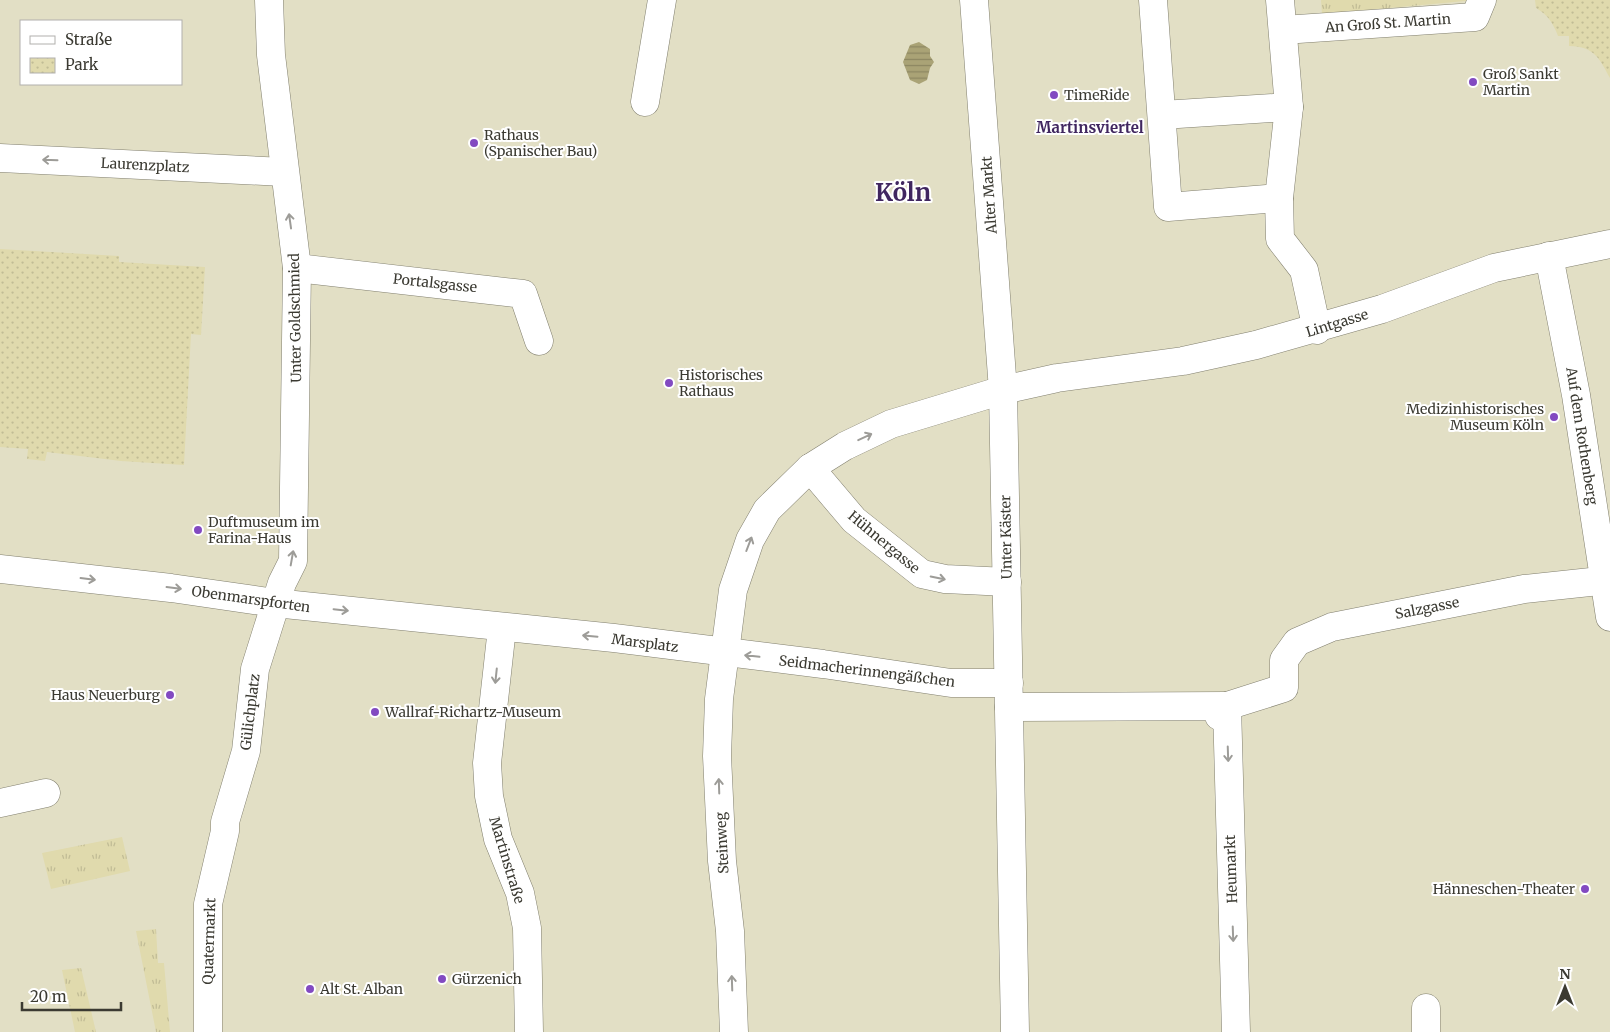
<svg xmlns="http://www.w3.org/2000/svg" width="1610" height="1032" font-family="Merriweather,serif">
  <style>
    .built { fill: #e2dfc5; fill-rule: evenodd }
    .grass { fill: url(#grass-tufts) }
    .park { fill: url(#park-dots) }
    .water { fill: url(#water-rules) }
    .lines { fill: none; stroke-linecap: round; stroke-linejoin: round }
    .minor-casing { stroke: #817f6e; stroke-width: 29 }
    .minor { stroke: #fff; stroke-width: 28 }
    .oneway { stroke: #9d9c98 }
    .poi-dot { fill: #824ac1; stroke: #fff; stroke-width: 2 }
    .labels { text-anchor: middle; stroke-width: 4; stroke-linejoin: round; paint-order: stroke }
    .street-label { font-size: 14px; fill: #3b3a32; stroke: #fff }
    .poi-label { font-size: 14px; fill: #3b3a32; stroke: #fff; text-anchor: start }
    .neighbourhood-label { font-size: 15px; font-weight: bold; fill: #40265f; stroke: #fff }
    .town-label { font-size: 24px; font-weight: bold; fill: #40265f; stroke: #fff }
  </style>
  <defs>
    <pattern id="grass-tufts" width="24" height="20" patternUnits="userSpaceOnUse" patternTransform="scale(1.25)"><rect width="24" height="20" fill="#e0daad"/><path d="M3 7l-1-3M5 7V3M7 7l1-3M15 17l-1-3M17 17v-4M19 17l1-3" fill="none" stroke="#c1bc95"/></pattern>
    <pattern id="park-dots" width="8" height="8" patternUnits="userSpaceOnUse" patternTransform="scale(1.25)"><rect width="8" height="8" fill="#e0daad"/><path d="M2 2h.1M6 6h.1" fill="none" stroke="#c1bc95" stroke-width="1.8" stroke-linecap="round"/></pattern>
    <pattern id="water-rules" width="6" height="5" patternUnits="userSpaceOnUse" patternTransform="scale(1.25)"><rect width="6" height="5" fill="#aaa376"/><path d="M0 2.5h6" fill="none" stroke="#8c8661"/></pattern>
  </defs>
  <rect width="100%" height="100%" fill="#eae7d5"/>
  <path class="built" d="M0,0h1610v1032h-1610zM21,21h160v63h-160z"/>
  <g class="grass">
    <polygon points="1321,0 1477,0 1322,14"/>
    <polygon points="122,837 130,871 51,889 42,853"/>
    <polygon points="156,929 158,963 164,963 170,1032 156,1032 136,931"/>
    <polygon points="81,968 96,1032 75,1032 62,970"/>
  </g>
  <g class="park">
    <path d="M1535,0h75v78c-10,-18 -15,-32 -41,-32v-10h-11c-5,-13 -10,-21 -22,-28z"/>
    <polygon points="0,249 119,256 119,262 205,267 201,335 191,334 184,465 121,461 47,452 45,461 27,459 28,449 0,447"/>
  </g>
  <polygon class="water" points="919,42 930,49 930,56 934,62 930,68 927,80 919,84 910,80 903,62 910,45"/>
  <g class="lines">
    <defs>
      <g id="minor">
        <polyline points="974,0 1003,390 1015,1032"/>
        <polyline points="1153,0 1168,207 1279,198 1289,107 1280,0"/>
        <polyline points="1283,30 1475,17 1482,0"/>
        <polyline points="645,102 662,0"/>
        <polyline points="1162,115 1289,107"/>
        <polyline points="0,158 284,172"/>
        <polyline points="1279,198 1280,239 1304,270 1317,330"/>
        <polyline points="1549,256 1576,395 1610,617"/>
        <polyline points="297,268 523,294 539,341"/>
        <polyline points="810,468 854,520 922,574 945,579 1007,582"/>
        <polyline points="0,569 171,588 275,603 614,638 823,664 951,683 1009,683"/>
        <polyline points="502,628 487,763 489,796 498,839 520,893 527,928 529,1032"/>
        <polyline points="1009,707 1227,706 1236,1032"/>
        <polyline points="1219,716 1227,706 1284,688 1284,660 1297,642 1332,627 1524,589 1610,580"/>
        <polyline points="0,803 46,793"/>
        <polyline points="208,1032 208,904 225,831 225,822 246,751 255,669 282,583 293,561 297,268 271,55 269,0"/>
        <polyline points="734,1032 730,931 722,861 717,756 719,699 733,590 750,540 767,510 810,468 845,446 891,424 1003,390 1057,378 1183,361 1256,345 1382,309 1494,268 1610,244"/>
        <polyline points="1426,1032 1426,1008"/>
      </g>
    </defs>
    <use href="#minor" class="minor-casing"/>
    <use href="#minor" class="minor"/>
  </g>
  <defs><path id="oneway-shaft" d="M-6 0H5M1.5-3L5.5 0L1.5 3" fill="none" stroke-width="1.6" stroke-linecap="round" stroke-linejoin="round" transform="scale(1.25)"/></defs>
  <g class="oneway">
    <use href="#oneway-shaft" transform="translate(50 160) rotate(-178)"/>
    <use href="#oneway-shaft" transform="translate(290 221) rotate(-98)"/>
    <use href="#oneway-shaft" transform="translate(865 437) rotate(-25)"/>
    <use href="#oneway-shaft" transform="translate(749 544) rotate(-69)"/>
    <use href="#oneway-shaft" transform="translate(292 558) rotate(-80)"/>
    <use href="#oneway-shaft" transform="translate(938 578) rotate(12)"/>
    <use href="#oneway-shaft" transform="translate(88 579) rotate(7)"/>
    <use href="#oneway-shaft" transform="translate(174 588) rotate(7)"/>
    <use href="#oneway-shaft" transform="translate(341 610) rotate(6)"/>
    <use href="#oneway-shaft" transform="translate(590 636) rotate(-175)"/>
    <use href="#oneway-shaft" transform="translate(752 656) rotate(-174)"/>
    <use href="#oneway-shaft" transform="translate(496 676) rotate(96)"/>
    <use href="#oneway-shaft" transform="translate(1228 754) rotate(88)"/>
    <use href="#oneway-shaft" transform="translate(719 786) rotate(-92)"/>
    <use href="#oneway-shaft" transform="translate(1233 934) rotate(88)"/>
    <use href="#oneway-shaft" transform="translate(732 983) rotate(-92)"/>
  </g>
  <g class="poi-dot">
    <circle cx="1473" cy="82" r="5"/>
    <circle cx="1054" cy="95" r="5"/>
    <circle cx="474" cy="143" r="5"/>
    <circle cx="669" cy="383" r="5"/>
    <circle cx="1554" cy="417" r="5"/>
    <circle cx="198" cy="530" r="5"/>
    <circle cx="170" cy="695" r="5"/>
    <circle cx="375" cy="712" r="5"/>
    <circle cx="1585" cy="889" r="5"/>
    <circle cx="442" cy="979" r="5"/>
    <circle cx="310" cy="989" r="5"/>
  </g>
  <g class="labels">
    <g class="street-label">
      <text transform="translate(1388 23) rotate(-4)" y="5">An Groß St. Martin</text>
      <text transform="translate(145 165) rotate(3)" y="5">Laurenzplatz</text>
      <text transform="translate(989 195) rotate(-94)" y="5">Alter Markt</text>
      <text transform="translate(435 283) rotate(6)" y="5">Portalsgasse</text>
      <text transform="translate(295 318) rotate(-91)" y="5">Unter Goldschmied</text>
      <text transform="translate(1337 323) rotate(-17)" y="5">Lintgasse</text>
      <text transform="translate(1582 436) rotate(81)" y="5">Auf dem Rothenberg</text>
      <text transform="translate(1006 537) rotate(-91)" y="5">Unter Käster</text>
      <text transform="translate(884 542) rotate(40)" y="5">Hühnergasse</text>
      <text transform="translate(251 599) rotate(8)" y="5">Obenmarspforten</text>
      <text transform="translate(1427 608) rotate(-11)" y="5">Salzgasse</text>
      <text transform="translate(645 643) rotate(7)" y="5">Marsplatz</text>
      <text transform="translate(867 671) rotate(7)" y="5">Seidmacherinnengäßchen</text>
      <text transform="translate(250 712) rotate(-83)" y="5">Gülichplatz</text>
      <text transform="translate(722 843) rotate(-93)" y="5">Steinweg</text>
      <text transform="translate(507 860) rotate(73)" y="5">Martinstraße</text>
      <text transform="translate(1231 869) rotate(-92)" y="5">Heumarkt</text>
      <text transform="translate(209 941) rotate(-88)" y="5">Quatermarkt</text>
    </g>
    <g class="poi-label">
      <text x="1483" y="79">Groß Sankt<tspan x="1483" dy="16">Martin</tspan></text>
      <text x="1064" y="100">TimeRide</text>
      <text x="484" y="140">Rathaus<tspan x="484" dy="16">(Spanischer Bau)</tspan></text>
      <text x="679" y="380">Historisches<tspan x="679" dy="16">Rathaus</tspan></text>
      <text x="1544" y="414" text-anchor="end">Medizinhistorisches<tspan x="1544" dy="16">Museum Köln</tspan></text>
      <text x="208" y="527">Duftmuseum im<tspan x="208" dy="16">Farina-Haus</tspan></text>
      <text x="160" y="700" text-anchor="end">Haus Neuerburg</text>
      <text x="385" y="717">Wallraf-Richartz-Museum</text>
      <text x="1575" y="894" text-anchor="end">Hänneschen-Theater</text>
      <text x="452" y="984">Gürzenich</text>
      <text x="320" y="994">Alt St. Alban</text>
    </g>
    <g class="neighbourhood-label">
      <text x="1090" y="133">Martinsviertel</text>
    </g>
    <g class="town-label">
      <text x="903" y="201">Köln</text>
    </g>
  </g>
  <rect x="20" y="20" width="162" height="65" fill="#ffffff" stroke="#b1b0ad"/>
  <rect x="30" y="36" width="25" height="8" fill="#ffffff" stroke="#b1b0ad"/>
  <text x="65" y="45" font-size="15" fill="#3b3a32">Straße</text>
  <rect x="30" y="58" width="25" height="15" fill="url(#park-dots)" stroke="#b1b0ad"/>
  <text x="65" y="70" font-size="15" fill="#3b3a32">Park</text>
  <g transform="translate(1565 987)" stroke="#ffffff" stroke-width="4" paint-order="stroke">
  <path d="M0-4L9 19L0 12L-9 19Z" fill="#3b3a32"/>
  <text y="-8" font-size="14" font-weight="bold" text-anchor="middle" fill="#3b3a32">N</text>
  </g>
  <path d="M22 1002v8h99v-8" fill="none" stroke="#3b3a32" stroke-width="2.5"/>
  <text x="30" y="1002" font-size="15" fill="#3b3a32" stroke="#ffffff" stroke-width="4" paint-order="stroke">20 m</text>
</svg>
